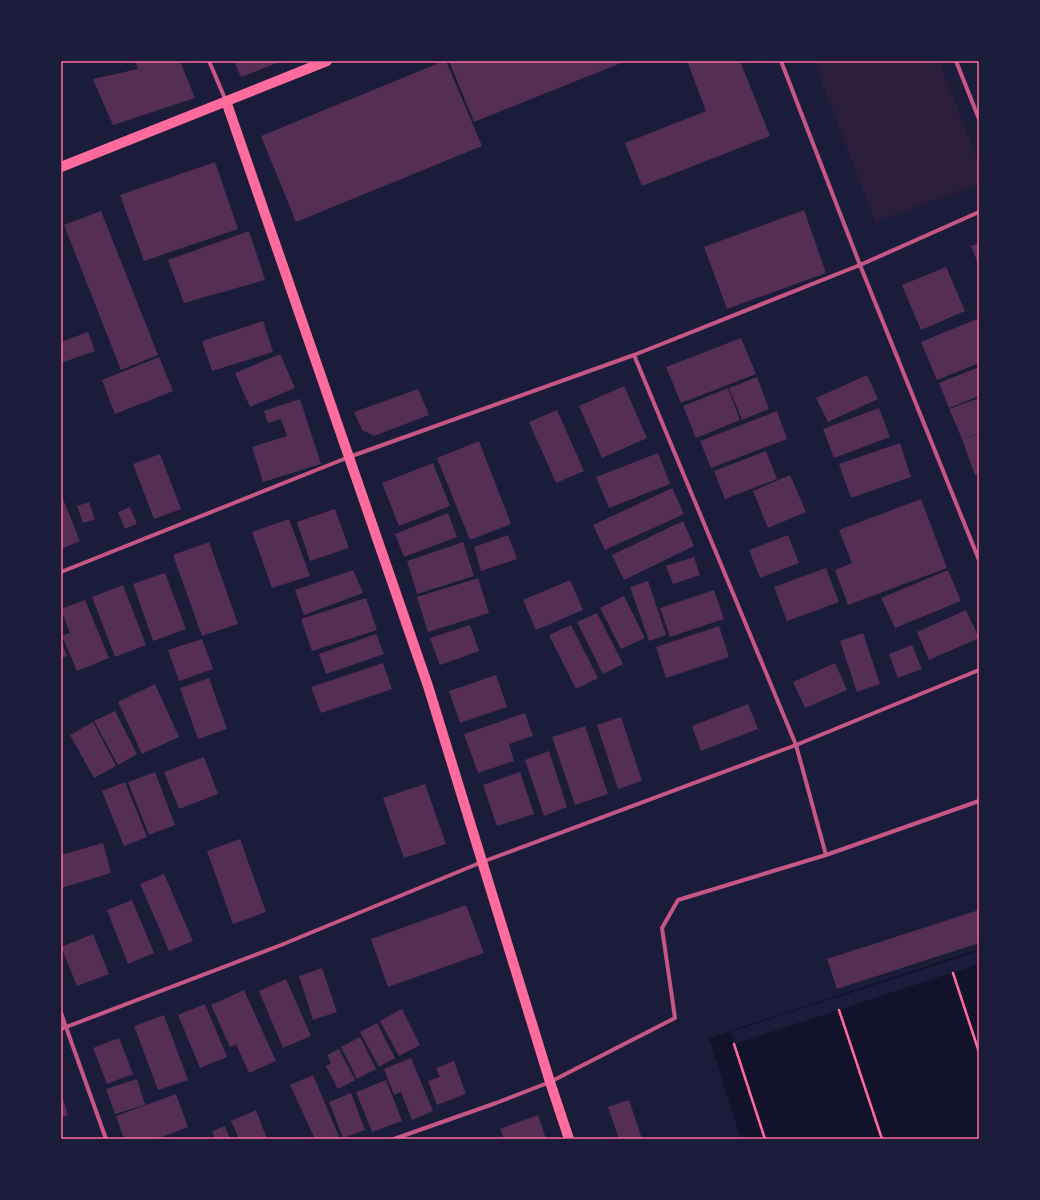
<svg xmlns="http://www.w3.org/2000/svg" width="1040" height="1200" font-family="Commissioner,sans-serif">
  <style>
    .green { fill: #2a1e3b }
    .water { fill: #12122b }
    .pier { fill: #1b1b3a }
    .building { fill: #542f53 }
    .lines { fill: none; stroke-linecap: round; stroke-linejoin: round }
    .path { stroke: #ff6b9d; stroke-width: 2.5 }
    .minor { stroke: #c65784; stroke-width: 4 }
    .primary { stroke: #ff6b9d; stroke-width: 10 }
    .neatline { fill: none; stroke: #ff6b9d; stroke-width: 1.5 }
  </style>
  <rect width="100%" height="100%" fill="#1b1b3a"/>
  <polygon class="green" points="814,61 939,61 979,163 979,184 875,222"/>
  <polygon class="water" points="979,949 979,1139 741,1139 709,1038"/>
  <polygon class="pier" points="979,951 979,964 734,1044 730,1032"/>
  <g class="building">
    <polygon points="135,61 180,61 195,98 113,125 93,79 138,69"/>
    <polygon points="234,61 282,61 241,77"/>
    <polygon points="444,61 446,61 482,146 296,222 261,136"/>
    <polygon points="449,61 626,61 474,122"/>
    <polygon points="687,61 740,61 770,136 642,186 625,143 706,111"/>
    <polygon points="215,162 238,229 144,261 120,195"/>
    <polygon points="804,210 826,273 727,309 704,247"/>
    <polygon points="101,211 158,355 121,370 64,225"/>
    <polygon points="249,231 265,280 184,303 168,260"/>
    <polygon points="979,243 979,266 971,246"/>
    <polygon points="946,267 965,311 921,330 902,285"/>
    <polygon points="977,319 979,324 979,363 937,380 921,342"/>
    <polygon points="263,321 273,352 212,371 202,341"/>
    <polygon points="88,332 95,351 61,363 61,342"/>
    <polygon points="741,338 756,374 681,403 666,367"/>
    <polygon points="280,354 295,388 250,407 235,373"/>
    <polygon points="159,357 173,391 115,414 102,380"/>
    <polygon points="979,367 979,396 949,408 939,383"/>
    <polygon points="867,375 878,399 828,422 816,398"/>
    <polygon points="757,377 769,409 742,420 729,388"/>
    <polygon points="624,386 647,438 602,458 579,406"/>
    <polygon points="728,388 740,420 696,438 683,406"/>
    <polygon points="418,389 429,415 374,436 362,430 354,412"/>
    <polygon points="979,398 979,433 966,438 979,434 979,474 975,475 962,439 949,409"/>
    <polygon points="300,399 321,464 263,482 252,447 287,436 281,419 268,423 264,411"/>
    <polygon points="879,408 890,437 834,458 823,429"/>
    <polygon points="557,410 584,471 556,483 529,422"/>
    <polygon points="777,411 787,439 711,468 700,441"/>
    <polygon points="479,441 511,524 470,540 437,458"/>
    <polygon points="900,443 911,477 851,498 839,464"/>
    <polygon points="766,451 777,479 725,499 714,471"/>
    <polygon points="658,453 670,484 609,508 596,477"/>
    <polygon points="160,454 181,509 154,519 133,464"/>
    <polygon points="433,463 450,506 399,526 382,483"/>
    <polygon points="790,475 806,512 768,528 753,491"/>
    <polygon points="672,488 684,514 605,550 593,525"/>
    <polygon points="61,494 80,541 61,549"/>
    <polygon points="921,499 947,568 848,605 835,570 852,563 839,530"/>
    <polygon points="89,502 95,519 83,523 77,506"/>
    <polygon points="130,507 137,524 125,529 118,512"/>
    <polygon points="335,509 349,548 310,561 297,522"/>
    <polygon points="448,513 457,537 404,557 395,534"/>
    <polygon points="289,519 310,576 272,588 252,532"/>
    <polygon points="683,521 694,546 624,580 612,555"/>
    <polygon points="508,535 517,559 481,571 474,547"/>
    <polygon points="788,535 799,563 760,578 749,550"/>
    <polygon points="209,542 238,624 202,636 173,555"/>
    <polygon points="463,542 474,576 417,594 407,561"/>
    <polygon points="694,557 700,575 673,584 666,566"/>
    <polygon points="826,568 839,602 787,621 774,587"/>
    <polygon points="353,570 363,593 304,615 295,590"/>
    <polygon points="948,570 961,601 895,628 881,598"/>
    <polygon points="165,573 186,629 153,641 133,584"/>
    <polygon points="478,578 489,613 428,632 417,597"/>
    <polygon points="570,580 583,610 536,630 523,600"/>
    <polygon points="648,581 666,635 649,641 630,587"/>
    <polygon points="123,585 146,645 115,657 92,597"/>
    <polygon points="714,590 724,619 670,637 660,608"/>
    <polygon points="624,596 645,638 621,649 600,608"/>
    <polygon points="366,598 377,630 312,651 301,619"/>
    <polygon points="85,600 109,658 77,671 62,636 70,633 61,609"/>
    <polygon points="966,610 979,638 929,660 917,632"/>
    <polygon points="597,613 623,664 603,674 577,622"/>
    <polygon points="470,625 479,651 440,665 430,638"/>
    <polygon points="571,625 598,678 576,689 549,635"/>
    <polygon points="719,626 729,657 666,678 656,647"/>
    <polygon points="863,633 880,684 857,692 840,641"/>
    <polygon points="376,634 384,654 326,674 319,654"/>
    <polygon points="202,639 213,669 179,681 168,650"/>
    <polygon points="61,640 67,656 61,658"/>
    <polygon points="912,645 922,669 898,678 889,654"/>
    <polygon points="383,663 392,689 321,713 311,687"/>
    <polygon points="835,663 847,690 805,708 793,682"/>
    <polygon points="496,675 507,707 460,723 449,691"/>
    <polygon points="209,678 227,729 198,739 180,688"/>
    <polygon points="155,684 179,737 142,754 118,702"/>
    <polygon points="748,704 758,729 701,751 692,726"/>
    <polygon points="115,711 137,754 118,765 94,721"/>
    <polygon points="525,713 533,736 509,744 514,761 478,773 464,734"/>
    <polygon points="621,717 642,781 618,789 597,725"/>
    <polygon points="93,722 116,766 94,778 70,735"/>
    <polygon points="585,726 608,794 575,805 552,737"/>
    <polygon points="549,751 567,807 544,816 525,760"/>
    <polygon points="204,757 218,794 179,809 164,772"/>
    <polygon points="155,772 175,825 149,835 128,782"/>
    <polygon points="520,772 534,814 497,826 483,785"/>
    <polygon points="125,782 147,837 124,846 102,791"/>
    <polygon points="425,784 446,844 404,858 383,798"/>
    <polygon points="240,839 266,912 233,924 207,851"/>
    <polygon points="103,843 111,873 61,888 61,855"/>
    <polygon points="164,874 193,941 169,951 140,884"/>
    <polygon points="132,900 154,953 128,964 107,910"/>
    <polygon points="466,905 484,953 388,987 371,939"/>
    <polygon points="979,910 979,943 837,989 827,959"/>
    <polygon points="93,934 109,974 77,986 61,947"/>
    <polygon points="322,968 337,1012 313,1020 299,976"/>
    <polygon points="286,979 311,1036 283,1048 259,991"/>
    <polygon points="244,990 276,1061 249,1073 236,1044 230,1047 211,1005"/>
    <polygon points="205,1004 227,1057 200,1068 178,1015"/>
    <polygon points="402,1009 420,1045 399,1056 380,1021"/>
    <polygon points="164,1015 188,1080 158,1090 134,1026"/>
    <polygon points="377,1023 395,1058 379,1067 360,1032"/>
    <polygon points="360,1037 376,1069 357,1079 341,1047"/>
    <polygon points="119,1038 133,1074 107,1084 93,1048"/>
    <polygon points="339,1049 355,1080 338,1089 326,1066 331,1063 327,1055"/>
    <polygon points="411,1058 433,1111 412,1120 401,1092 394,1095 384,1069"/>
    <polygon points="454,1061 466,1094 437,1105 428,1081 440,1077 436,1068"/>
    <polygon points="313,1075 340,1139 315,1139 290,1085"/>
    <polygon points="137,1079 145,1105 115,1114 106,1089"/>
    <polygon points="386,1080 402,1121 372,1132 356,1092"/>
    <polygon points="61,1093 68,1115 61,1117"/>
    <polygon points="351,1093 365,1130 343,1138 329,1102"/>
    <polygon points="176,1094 188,1127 156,1139 124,1139 116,1116"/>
    <polygon points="629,1100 642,1139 619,1139 608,1107"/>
    <polygon points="256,1110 267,1139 239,1139 231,1121"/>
    <polygon points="538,1115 546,1139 504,1139 500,1129"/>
    <polygon points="225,1126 230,1139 215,1139 212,1131"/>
  </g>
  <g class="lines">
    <g class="path">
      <polyline points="953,973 979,1052"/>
      <polyline points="839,1010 882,1139"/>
      <polyline points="734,1044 765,1139"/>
    </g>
    <g class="minor">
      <polyline points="209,61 226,101"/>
      <polyline points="781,61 860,265 979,560"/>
      <polyline points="956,61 979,119"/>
      <polyline points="634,355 796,745 826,855"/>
      <polyline points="61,572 349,457 634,355 860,265 979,212"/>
      <polyline points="61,1013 106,1139"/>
      <polyline points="61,1029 281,945 482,862 796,745 979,670"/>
      <polyline points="394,1139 496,1103 550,1082 675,1018 662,928 678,900 826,855 979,801"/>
    </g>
    <g class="primary">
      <polyline points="226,101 428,686 550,1082 569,1139"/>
      <polyline points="61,167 327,61"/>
    </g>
  </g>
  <rect width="1040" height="1200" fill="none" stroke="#1b1b3a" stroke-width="124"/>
  <rect x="62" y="62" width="916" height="1076" class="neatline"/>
</svg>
